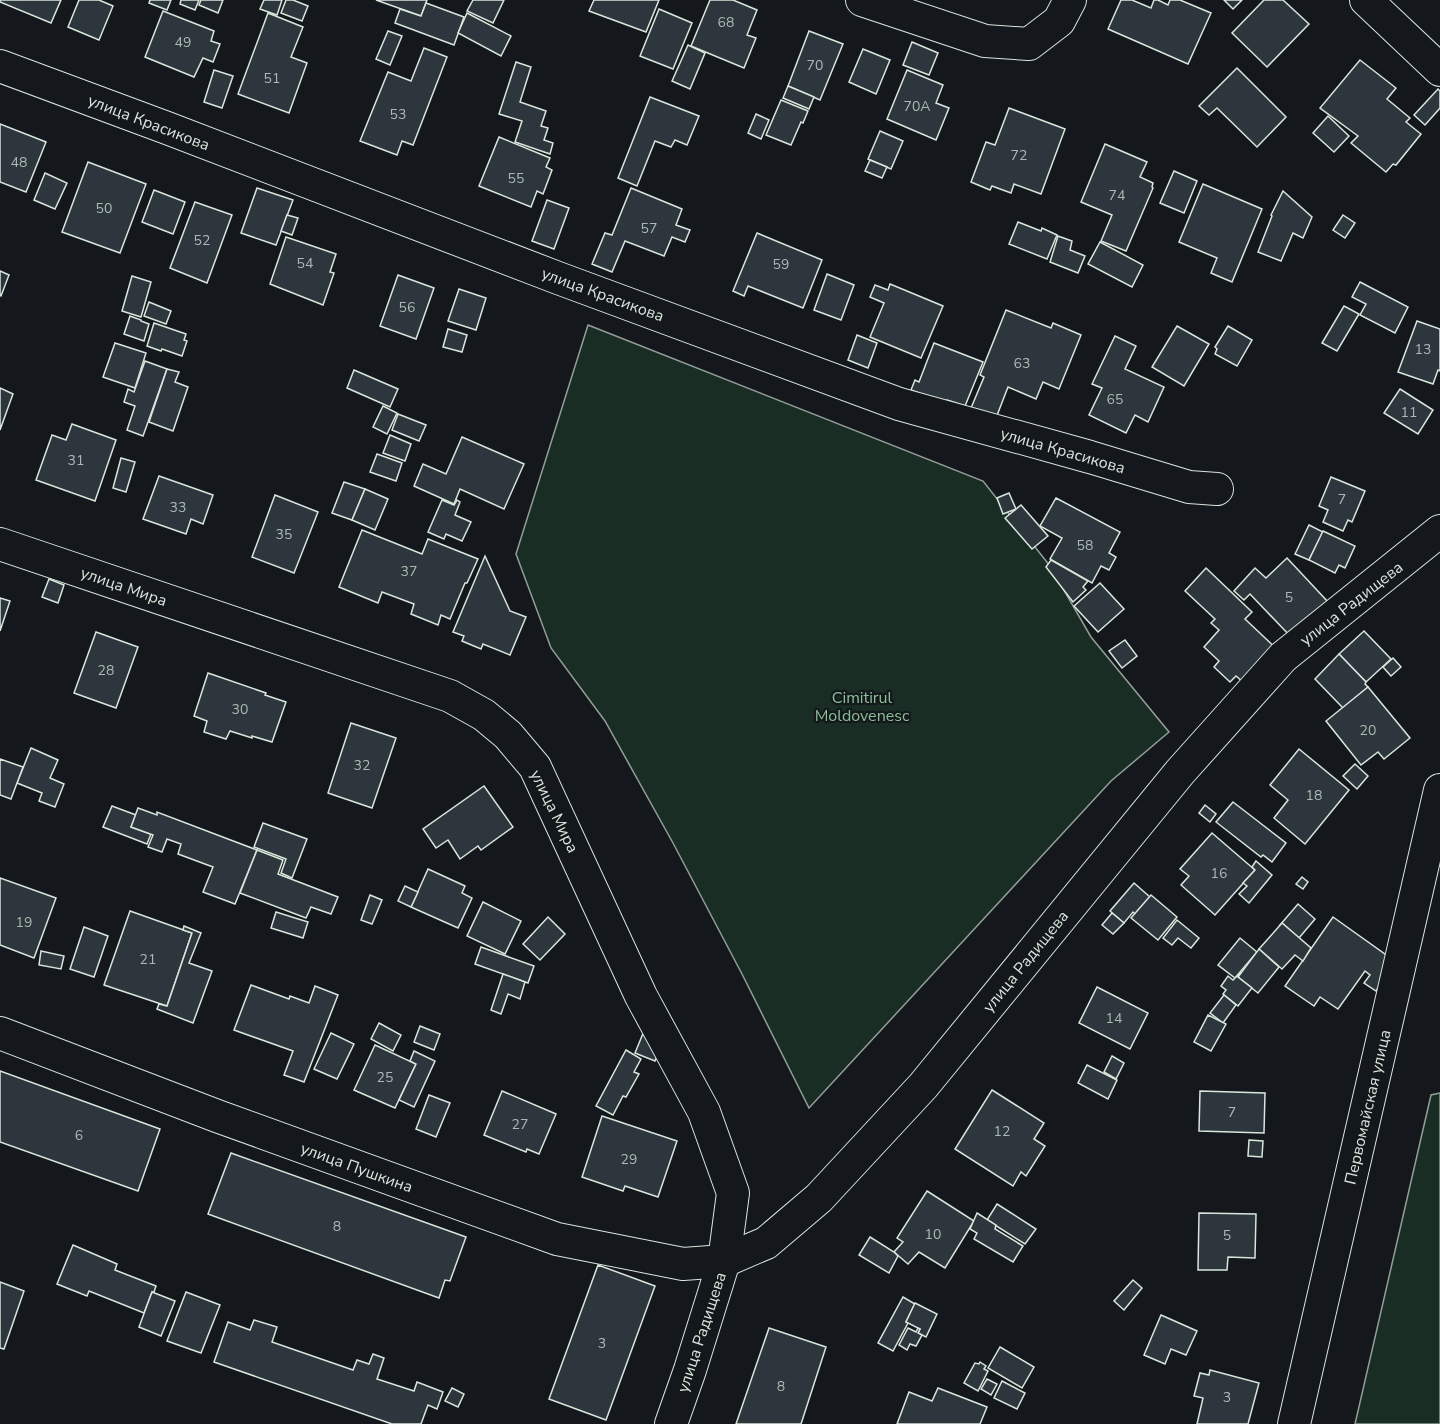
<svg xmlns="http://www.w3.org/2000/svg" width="1440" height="1424" font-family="'Nunito Sans',sans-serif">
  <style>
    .green { fill: #1a2d24; stroke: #939e99; stroke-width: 1.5 }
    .building { fill: #2c363c; stroke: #d8e6dc; stroke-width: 1.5 }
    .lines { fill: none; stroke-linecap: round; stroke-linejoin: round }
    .street-casing { stroke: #d8e6dc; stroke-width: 34 }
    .street { stroke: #14181c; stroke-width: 32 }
    .labels { text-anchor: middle; stroke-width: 4.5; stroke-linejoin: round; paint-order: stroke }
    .number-label { font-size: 14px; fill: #adbab4 }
    .street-label { font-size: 16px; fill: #d8e6dc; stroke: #14181c }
    .park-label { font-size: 16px; fill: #8ac095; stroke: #14181c }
  </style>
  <rect width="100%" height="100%" fill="#14181c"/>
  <g class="green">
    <polygon points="588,325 983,481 1050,566 1091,637 1169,732 1111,781 809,1108 742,974 673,843 605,721 551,648 516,554"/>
    <polygon points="1440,1093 1440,1424 1355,1424 1431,1095"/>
  </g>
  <g class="building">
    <polygon points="0,0 61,0 51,23 0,2"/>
    <polygon points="79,0 99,0 113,6 99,40 68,27"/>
    <polygon points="150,0 171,0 167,10 149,3"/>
    <polygon points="181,0 199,0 195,10 180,4"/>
    <polygon points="201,0 223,0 218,13 199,5"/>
    <polygon points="264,0 282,0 277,15 260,9"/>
    <polygon points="286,0 293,0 308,6 302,21 281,13"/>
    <polygon points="376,0 427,0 421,16"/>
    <polygon points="473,0 504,0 493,23 467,11"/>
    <polygon points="594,0 659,0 646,32 589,11"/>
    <polygon points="710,0 733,0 757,10 747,35 756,38 744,68 691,46"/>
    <polygon points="1121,0 1132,0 1151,8 1154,0 1158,0 1168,5 1170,0 1180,0 1211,13 1188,64 1108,29"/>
    <polygon points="1224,0 1242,0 1233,9"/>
    <polygon points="1264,0 1283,0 1309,24 1267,67 1232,33"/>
    <polygon points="426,3 464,17 454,45 395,23 400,9 421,16"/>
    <polygon points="659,9 692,23 673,69 640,56"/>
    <polygon points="163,11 214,31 211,41 220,44 213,62 203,58 194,77 145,57"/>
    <polygon points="268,13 303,27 291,57 307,63 289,113 238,94"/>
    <polygon points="467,13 511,36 501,56 458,33"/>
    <polygon points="388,31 402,36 390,65 376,59"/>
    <polygon points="809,31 843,44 820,100 788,86"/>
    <polygon points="912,42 938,53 929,75 903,65"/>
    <polygon points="688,45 705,53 690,89 672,81"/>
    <polygon points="424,48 447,57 413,145 402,141 397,155 360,141 388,72 411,81"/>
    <polygon points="863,49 890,60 876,94 849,82"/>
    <polygon points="1360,60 1396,88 1387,99 1410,118 1406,122 1421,134 1396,165 1393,164 1386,172 1351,143 1358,136 1320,108"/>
    <polygon points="516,62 531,67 520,102 546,111 541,126 548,128 544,140 553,143 550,154 515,142 522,121 499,114"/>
    <polygon points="1237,68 1286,117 1257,147 1217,108 1209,115 1199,106"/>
    <polygon points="214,70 233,76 222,108 204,102"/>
    <polygon points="907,70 943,85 936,103 949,108 936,140 887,119"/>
    <polygon points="788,86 814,97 809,109 783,98"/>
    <polygon points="1438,89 1440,91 1440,108 1425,125 1414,115"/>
    <polygon points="650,97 699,116 687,145 675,140 671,147 655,141 637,186 618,178"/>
    <polygon points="781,100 808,111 803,123 801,122 791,145 766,135"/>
    <polygon points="1009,108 1065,129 1041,194 1014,184 1011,193 992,186 990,190 971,182 986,142 995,145"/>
    <polygon points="756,114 769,120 761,139 748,133"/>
    <polygon points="1328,116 1349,136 1334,152 1313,133"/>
    <polygon points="0,124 46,142 26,192 0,182"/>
    <polygon points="880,131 903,141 891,169 868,159"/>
    <polygon points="499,137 550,158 546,167 552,170 543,194 537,191 531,207 479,186"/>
    <polygon points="1105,144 1147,162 1140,177 1153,183 1152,187 1153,188 1126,251 1101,241 1112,215 1081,202"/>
    <polygon points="870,160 887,167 882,178 865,171"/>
    <polygon points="88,162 146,184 120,253 62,232"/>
    <polygon points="1174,171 1197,181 1184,213 1160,203"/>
    <polygon points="45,173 67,183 55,209 34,200"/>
    <polygon points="1203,184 1262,209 1232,282 1211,273 1217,258 1179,242"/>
    <polygon points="257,188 293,200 276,245 241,233"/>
    <polygon points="631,188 682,209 676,225 690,230 685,242 672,237 664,256 625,241 612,272 592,264 605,233 612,235"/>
    <polygon points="154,190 185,202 173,234 142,222"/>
    <polygon points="1283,191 1312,217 1303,238 1293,233 1281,261 1258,252 1272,216 1271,215"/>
    <polygon points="547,200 569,208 554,249 532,241"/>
    <polygon points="195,202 232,215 207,283 170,268"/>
    <polygon points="287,215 298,218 292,235 281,231"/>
    <polygon points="1343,215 1355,223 1345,238 1333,230"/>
    <polygon points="1018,222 1041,231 1042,228 1057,235 1047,259 1009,244"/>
    <polygon points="757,233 822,260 803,308 748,286 744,296 733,291"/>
    <polygon points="1058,236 1072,241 1070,250 1085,256 1078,273 1050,262"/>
    <polygon points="286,237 336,254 330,272 334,273 323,305 270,284"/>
    <polygon points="1100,242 1143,265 1132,287 1088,264"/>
    <polygon points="0,271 9,275 1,296 0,295"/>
    <polygon points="827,274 854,285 841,320 814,310"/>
    <polygon points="398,275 434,288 416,339 380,326"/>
    <polygon points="132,276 151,282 141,317 122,311"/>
    <polygon points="1360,282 1408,307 1395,333 1360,315 1366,304 1352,297"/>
    <polygon points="890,284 943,306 921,358 870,337 884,303 870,297 875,285 888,290"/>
    <polygon points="459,289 486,298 476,330 448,321"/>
    <polygon points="149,302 171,311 166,324 144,316"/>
    <polygon points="1344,306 1359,314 1337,351 1322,343"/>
    <polygon points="1006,310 1051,328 1053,323 1081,335 1059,389 1043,382 1036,399 1008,387 996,418 971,408 984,377 980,375"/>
    <polygon points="130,316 141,320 141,321 149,324 144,341 124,334"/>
    <polygon points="1417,321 1440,329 1440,371 1438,370 1433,384 1398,372"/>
    <polygon points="154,323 186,334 184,340 187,341 182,356 162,349 161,351 147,346"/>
    <polygon points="1177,326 1209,344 1184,386 1152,367"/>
    <polygon points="1228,326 1252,340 1237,366 1215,354 1217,349 1215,347"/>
    <polygon points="448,329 467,335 462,352 443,347"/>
    <polygon points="857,335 877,343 868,368 848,360"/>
    <polygon points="1115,336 1136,346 1125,369 1164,387 1148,422 1135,415 1126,433 1089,415 1102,388 1092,384"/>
    <polygon points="115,343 146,353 135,388 103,377"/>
    <polygon points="934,343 983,362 965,406 947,400 946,404 911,390 915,380 919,382"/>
    <polygon points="145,361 167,369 143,436 127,430 135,406 124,402 128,389 134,392"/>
    <polygon points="167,369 179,372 175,382 188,387 173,431 149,422"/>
    <polygon points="354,370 398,389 390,407 347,388"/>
    <polygon points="0,388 13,394 0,430"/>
    <polygon points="1400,389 1433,410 1418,434 1384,413"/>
    <polygon points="383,406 397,413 387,434 373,427"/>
    <polygon points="398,414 426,425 419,441 392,430"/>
    <polygon points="72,424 116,440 95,501 36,480 52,435 66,440"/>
    <polygon points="390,435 411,444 405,461 383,453"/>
    <polygon points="462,437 524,464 504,509 460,489 454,504 414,486 423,464 446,474"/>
    <polygon points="377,454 402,463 396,481 370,472"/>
    <polygon points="121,458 135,462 126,492 113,488"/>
    <polygon points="159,476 213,495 203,524 191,519 186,534 143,519"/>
    <polygon points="1331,477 1365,491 1352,522 1348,520 1343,531 1323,522 1328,510 1319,506"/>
    <polygon points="344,482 365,489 352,520 332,513"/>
    <polygon points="365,489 388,499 375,530 352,520"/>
    <polygon points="1009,493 1016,509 1003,514 997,498"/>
    <polygon points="275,495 318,512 294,573 252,557"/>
    <polygon points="1056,498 1120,532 1109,553 1116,557 1109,570 1101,566 1092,583 1050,559 1062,538 1040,526"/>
    <polygon points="442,500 454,505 457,500 460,502 455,515 471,522 462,541 446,534 444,539 428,532"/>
    <polygon points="1021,505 1048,536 1032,549 1005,518"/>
    <polygon points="1309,525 1323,532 1309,560 1295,554"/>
    <polygon points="362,530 422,554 428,539 478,559 467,583 465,583 450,619 441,615 438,625 411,614 414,604 382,592 378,603 339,587"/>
    <polygon points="1323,531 1355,546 1345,568 1339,565 1335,573 1309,560"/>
    <polygon points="485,556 510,611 526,617 510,655 483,644 481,649 462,641 464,636 453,632"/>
    <polygon points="1287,558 1329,603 1292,638 1250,594 1244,600 1234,591 1255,568 1266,578"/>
    <polygon points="1051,560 1088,581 1083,587 1086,590 1073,602 1046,567"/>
    <polygon points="1206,568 1252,612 1245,619 1283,655 1251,689 1236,676 1230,682 1214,667 1219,661 1204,647 1219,630 1211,623 1215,619 1185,591"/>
    <polygon points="49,579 64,585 58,603 42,597"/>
    <polygon points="1100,583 1124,609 1098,632 1074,606"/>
    <polygon points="0,598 10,601 0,631"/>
    <polygon points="1364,631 1391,659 1366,682 1339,654"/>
    <polygon points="96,632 138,647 116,708 74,693"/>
    <polygon points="1125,640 1137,656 1122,668 1109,651"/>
    <polygon points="1339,654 1366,682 1365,684 1368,687 1343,708 1315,679"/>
    <polygon points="1393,658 1401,667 1391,676 1383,667"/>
    <polygon points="208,673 266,693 265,695 286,702 272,742 252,736 252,738 230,731 226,739 204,732 207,721 194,716"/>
    <polygon points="1368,687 1410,738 1384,759 1378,752 1361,765 1326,721"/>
    <polygon points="351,723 396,738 372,808 328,793"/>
    <polygon points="31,748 58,760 50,778 64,784 55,807 39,801 42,793 17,783"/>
    <polygon points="1299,749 1349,790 1305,844 1274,818 1288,800 1270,785"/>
    <polygon points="0,759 23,767 11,799 0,795"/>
    <polygon points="1355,764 1368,776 1357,789 1343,776"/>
    <polygon points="484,786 513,827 481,850 478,846 460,859 448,840 436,848 423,829"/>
    <polygon points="1233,802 1286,843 1272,862 1263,855 1261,857 1216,822"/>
    <polygon points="1205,805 1216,814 1210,822 1199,813"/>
    <polygon points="112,806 136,815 131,827 151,834 147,844 103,827"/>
    <polygon points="138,808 157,815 157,812 257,850 235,904 203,892 213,867 178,854 181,844 167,839 162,852 148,847 153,835 131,827"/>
    <polygon points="263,823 307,839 292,878 281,873 286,859 254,847"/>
    <polygon points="1212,833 1255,870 1215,915 1181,885 1189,876 1180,869"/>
    <polygon points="257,850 283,860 278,874 338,897 331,914 311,907 306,918 240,893"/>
    <polygon points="1256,861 1272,875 1249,903 1239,894 1247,886 1243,883 1255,870 1252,867"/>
    <polygon points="428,869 465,886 462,893 472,898 458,928 411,907"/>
    <polygon points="1302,877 1308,882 1303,889 1296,884"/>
    <polygon points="0,878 56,898 34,958 0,945"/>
    <polygon points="1134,883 1150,897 1135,914 1133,912 1124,923 1110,911"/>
    <polygon points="405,886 418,892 411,907 398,901"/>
    <polygon points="370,895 382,900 372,924 361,920"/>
    <polygon points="1151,895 1177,917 1158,940 1131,918"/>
    <polygon points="483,902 521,921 505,954 467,936"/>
    <polygon points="1298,904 1315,919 1299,938 1282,923 1281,925 1280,925"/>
    <polygon points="130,911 192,933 167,1006 104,985"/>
    <polygon points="276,912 308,922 303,938 271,928"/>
    <polygon points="1112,913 1124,923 1113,934 1102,925"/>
    <polygon points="548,917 565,934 540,960 523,944"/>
    <polygon points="1333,917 1396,962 1376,991 1364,983 1370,975 1365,971 1338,1009 1320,997 1314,1006 1285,986"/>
    <polygon points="1177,920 1199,938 1191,948 1178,938 1172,945 1163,938"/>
    <polygon points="1282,923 1311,948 1303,961 1295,955 1282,969 1259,949"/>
    <polygon points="184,926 201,933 189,963 212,971 193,1023 157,1009 159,1004 167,1006 192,933 183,930"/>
    <polygon points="84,927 108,936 94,977 70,969"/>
    <polygon points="1240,938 1257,952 1235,978 1218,965"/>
    <polygon points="481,947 534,966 528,983 475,964"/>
    <polygon points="1259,949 1279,967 1258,993 1238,977"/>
    <polygon points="41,951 64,956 61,969 39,965"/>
    <polygon points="1241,972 1238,977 1252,988 1238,1006 1223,994 1226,990 1221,986 1228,976 1233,980"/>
    <polygon points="503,974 525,982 520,999 508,994 501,1014 491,1010"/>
    <polygon points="251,985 289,999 290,996 309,1003 315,986 338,995 304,1082 284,1075 293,1051 234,1030"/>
    <polygon points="1097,987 1148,1013 1130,1049 1079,1023"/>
    <polygon points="1224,995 1236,1005 1223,1023 1210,1013"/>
    <polygon points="1208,1015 1226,1024 1211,1051 1194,1042"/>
    <polygon points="379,1023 401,1035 393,1051 371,1039"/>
    <polygon points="420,1026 440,1034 434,1050 414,1042"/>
    <polygon points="644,1031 664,1039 655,1061 635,1053"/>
    <polygon points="331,1033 354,1044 337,1079 314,1069"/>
    <polygon points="375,1045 416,1064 395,1108 354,1090"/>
    <polygon points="626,1050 641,1059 634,1072 639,1074 626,1097 623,1096 613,1115 596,1106"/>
    <polygon points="414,1051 435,1061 414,1107 399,1100 416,1064 410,1061"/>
    <polygon points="1112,1056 1124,1063 1116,1079 1104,1072"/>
    <polygon points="1087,1065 1117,1080 1108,1099 1078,1083"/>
    <polygon points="0,1071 160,1129 138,1191 0,1142"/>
    <polygon points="992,1090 1044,1123 1034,1139 1045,1146 1026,1176 1021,1172 1013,1186 955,1149"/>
    <polygon points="502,1091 556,1114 539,1154 527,1149 526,1152 484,1135"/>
    <polygon points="1200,1091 1265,1093 1264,1133 1199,1131"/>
    <polygon points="429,1095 450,1103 436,1137 416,1129"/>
    <polygon points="602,1116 677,1141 658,1197 625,1186 623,1191 582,1177"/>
    <polygon points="1249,1140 1263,1141 1262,1157 1248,1156"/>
    <polygon points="231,1153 466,1237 450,1281 445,1280 439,1298 208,1214"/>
    <polygon points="927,1191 974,1221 945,1268 919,1252 908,1264 894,1252 903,1242 897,1238"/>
    <polygon points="997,1204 1036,1229 1025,1244 987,1220"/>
    <polygon points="977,1213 996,1225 995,1229 1023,1246 1013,1262 974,1239 977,1233 970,1229"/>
    <polygon points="1199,1213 1256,1214 1255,1258 1228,1257 1227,1270 1198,1270"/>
    <polygon points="870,1237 894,1252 898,1256 889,1273 859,1255"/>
    <polygon points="73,1245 117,1264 115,1270 156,1286 154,1292 152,1292 144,1313 89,1291 87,1296 57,1284"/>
    <polygon points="598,1265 655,1286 606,1420 549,1399"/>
    <polygon points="1133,1280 1142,1288 1124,1310 1114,1301"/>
    <polygon points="0,1282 24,1291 4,1349 0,1348"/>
    <polygon points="152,1292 175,1301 161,1336 139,1327"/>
    <polygon points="186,1292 220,1305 201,1353 167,1341"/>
    <polygon points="903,1297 915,1304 906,1322 908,1323 893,1351 878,1343"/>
    <polygon points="915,1303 937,1314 926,1337 918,1333 920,1329 906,1322"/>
    <polygon points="1161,1315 1197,1331 1186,1355 1171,1349 1165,1364 1144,1355"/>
    <polygon points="254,1320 277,1327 272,1342 353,1370 357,1360 369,1364 373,1354 384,1358 377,1379 414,1391 417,1382 443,1392 437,1409 428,1405 421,1424 392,1424 214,1362 228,1322 250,1330"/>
    <polygon points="769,1328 826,1347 801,1424 736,1424"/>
    <polygon points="908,1328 916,1332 918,1328 920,1329 918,1333 922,1335 916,1346 910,1344 907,1350 899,1345"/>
    <polygon points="1000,1347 1034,1367 1022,1388 988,1368"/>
    <polygon points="980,1362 986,1366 984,1369 988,1371 978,1391 964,1383 975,1363 979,1364"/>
    <polygon points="1210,1370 1259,1383 1248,1424 1197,1424 1203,1398 1194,1396 1200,1373 1209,1375"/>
    <polygon points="987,1379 997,1384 991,1395 981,1389"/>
    <polygon points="1002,1381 1025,1393 1017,1409 994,1398"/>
    <polygon points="452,1388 464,1394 458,1407 445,1401"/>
    <polygon points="938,1388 987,1407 980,1424 897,1424 909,1392 932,1401"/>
  </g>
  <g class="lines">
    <defs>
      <g id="street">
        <polyline points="862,0 985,41 1029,44 1059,21 1070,0"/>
        <polyline points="1366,0 1440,70"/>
        <polyline points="0,66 167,128 558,278 899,404 1090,457 1189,487 1217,489"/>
        <polyline points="0,544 450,696 484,715 508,735 535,767 641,996 704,1112 733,1193 724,1261 690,1370 671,1424"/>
        <polyline points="0,1033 217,1116 557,1239 683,1264 724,1261 766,1243 819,1198 923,1086 1180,772 1283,657 1440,531"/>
        <polyline points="1294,1424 1440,790"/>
      </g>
    </defs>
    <use href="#street" class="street-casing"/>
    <use href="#street" class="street"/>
  </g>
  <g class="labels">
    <g class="number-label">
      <text x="726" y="27">68</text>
      <text x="183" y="47">49</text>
      <text x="815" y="70">70</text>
      <text x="272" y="83">51</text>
      <text x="917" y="111">70A</text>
      <text x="398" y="119">53</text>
      <text x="1019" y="160">72</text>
      <text x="19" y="167">48</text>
      <text x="516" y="183">55</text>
      <text x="1117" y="200">74</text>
      <text x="104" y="213">50</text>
      <text x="649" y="233">57</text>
      <text x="202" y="245">52</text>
      <text x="305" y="268">54</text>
      <text x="781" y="269">59</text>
      <text x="407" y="312">56</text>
      <text x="1423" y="354">13</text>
      <text x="1022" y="368">63</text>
      <text x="1115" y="404">65</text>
      <text x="1409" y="417">11</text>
      <text x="76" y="465">31</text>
      <text x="1342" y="504">7</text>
      <text x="178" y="512">33</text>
      <text x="284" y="539">35</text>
      <text x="1085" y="550">58</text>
      <text x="409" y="576">37</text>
      <text x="1289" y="602">5</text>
      <text x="106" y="675">28</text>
      <text x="240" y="714">30</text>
      <text x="1368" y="735">20</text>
      <text x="362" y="770">32</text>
      <text x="1314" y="800">18</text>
      <text x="1219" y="878">16</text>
      <text x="24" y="927">19</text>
      <text x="148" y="964">21</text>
      <text x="1114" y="1023">14</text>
      <text x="385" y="1082">25</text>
      <text x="1232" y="1117">7</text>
      <text x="520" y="1129">27</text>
      <text x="1002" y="1136">12</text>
      <text x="79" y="1140">6</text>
      <text x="629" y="1164">29</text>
      <text x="337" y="1231">8</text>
      <text x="933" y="1239">10</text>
      <text x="1227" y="1240">5</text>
      <text x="602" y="1348">3</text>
      <text x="781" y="1391">8</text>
      <text x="1227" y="1402">3</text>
    </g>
    <g class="street-label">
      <text transform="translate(149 122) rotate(21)" y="6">улица Красикова</text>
      <text transform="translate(603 294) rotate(20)" y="6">улица Красикова</text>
      <text transform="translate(1063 450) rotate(16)" y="6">улица Красикова</text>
      <text transform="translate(124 586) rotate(19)" y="6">улица Мира</text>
      <text transform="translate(1351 603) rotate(-38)" y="6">улица Радищева</text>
      <text transform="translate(555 811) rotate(64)" y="6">улица Мира</text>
      <text transform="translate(1025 961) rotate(-51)" y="6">улица Радищева</text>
      <text transform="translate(1367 1107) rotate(-77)" y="6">Первомайская улица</text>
      <text transform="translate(357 1167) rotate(20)" y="6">улица Пушкина</text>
      <text transform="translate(701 1332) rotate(-72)" y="6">улица Радищева</text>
    </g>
    <g class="park-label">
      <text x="862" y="703">Cimitirul<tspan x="862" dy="18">Moldovenesc</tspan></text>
    </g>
  </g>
</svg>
